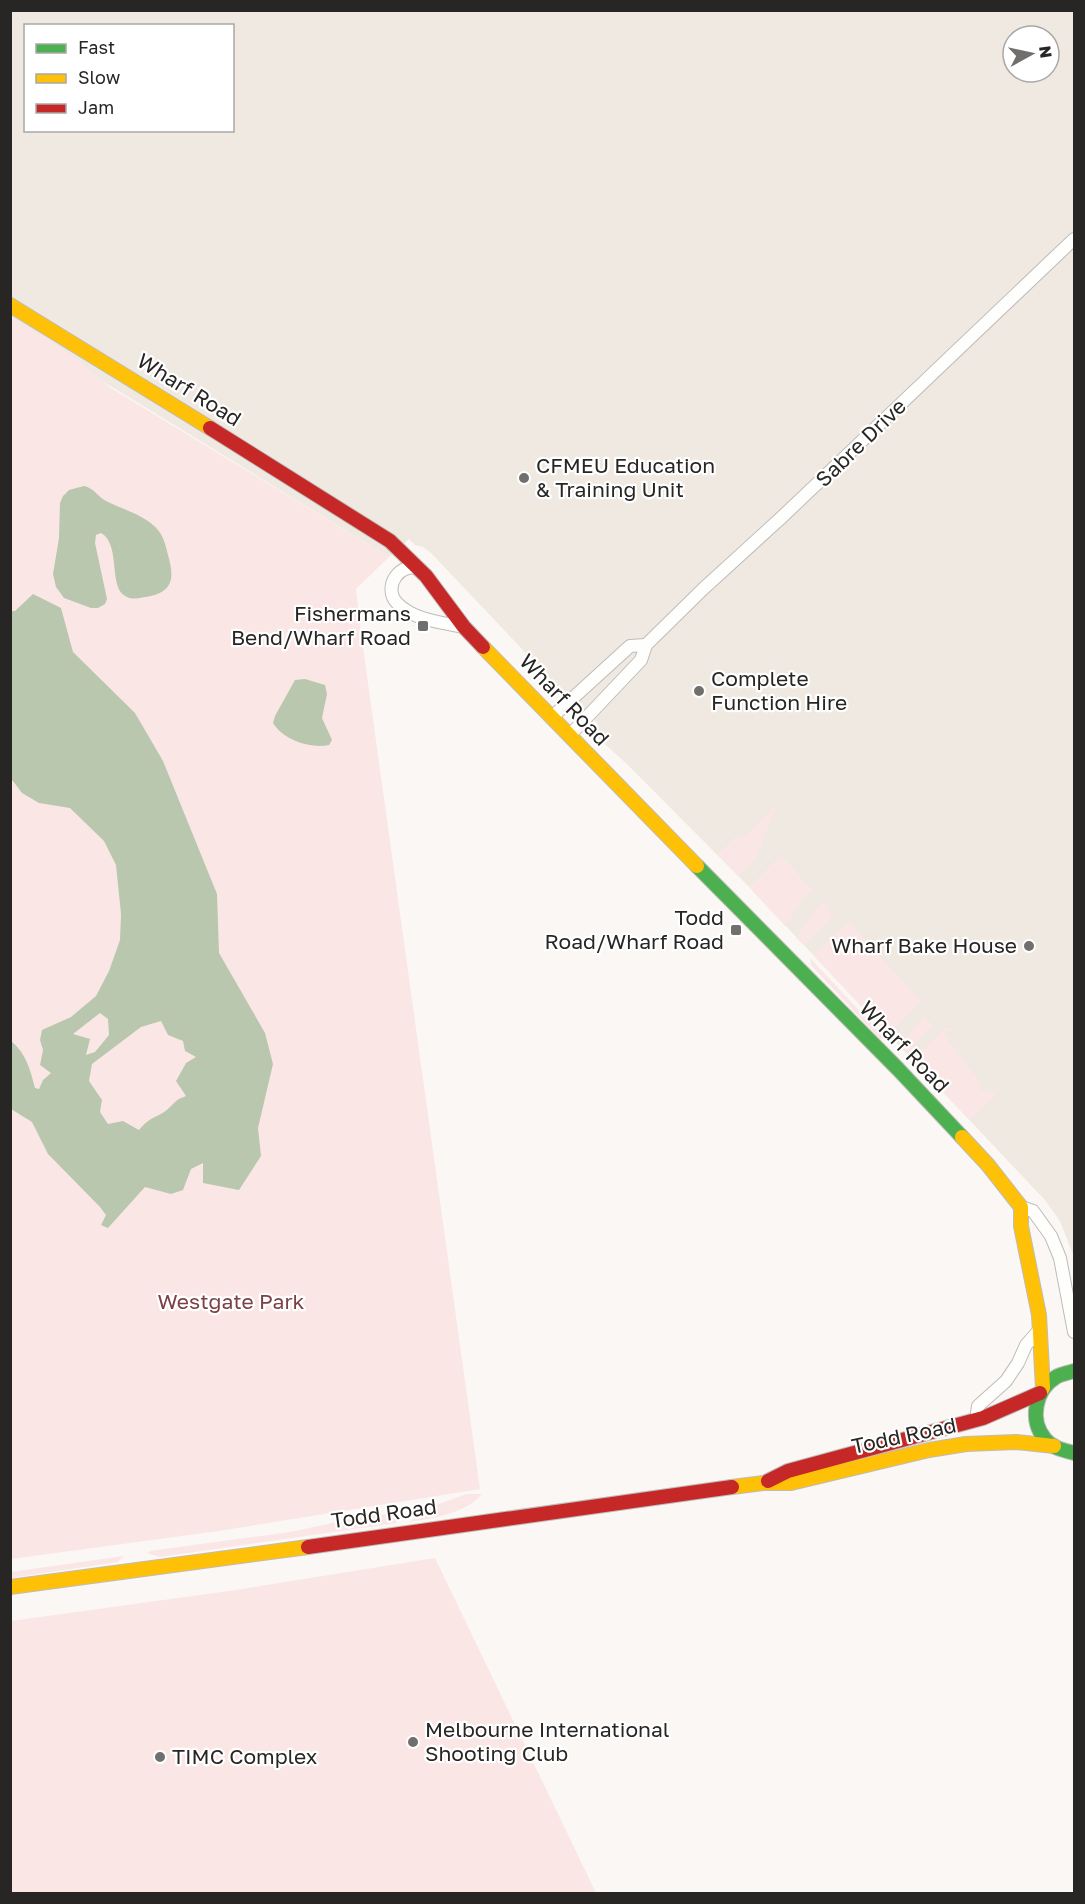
<svg xmlns="http://www.w3.org/2000/svg" width="1085" height="1904" font-family="'Golos Text',sans-serif">
  <style>
    .built { fill: #efe9e1; fill-rule: evenodd }
    .green { fill: #fae7e5 }
    .water { fill: #b9c7af; fill-rule: evenodd }
    .lines { fill: none; stroke-linecap: round; stroke-linejoin: round }
    .street-casing { stroke: #bebcba; stroke-width: 14 }
    .fast-casing { stroke: #bebcba; stroke-width: 16 }
    .slow-casing { stroke: #bebcba; stroke-width: 16 }
    .jam-casing { stroke: #bebcba; stroke-width: 16 }
    .street { stroke: #fefefd; stroke-width: 12 }
    .fast { stroke: #4caf50; stroke-width: 14 }
    .slow { stroke: #ffc107; stroke-width: 14 }
    .jam { stroke: #c62828; stroke-width: 14 }
    .poi-dot { fill: #716f6d; stroke: #fff; stroke-width: 2 }
    .labels { text-anchor: middle; stroke-width: 4.5; stroke-linejoin: round; paint-order: stroke }
    .street-label { font-size: 21px; fill: #272624; stroke: #fff }
    .poi-label { font-size: 21px; fill: #272624; stroke: #fff; text-anchor: start }
    .park-label { font-size: 21px; fill: #7b4143; stroke: #fff }
  </style>
  <rect width="100%" height="100%" fill="#faf7f4"/>
  <path class="built" d="M10,11h1064v1246l-14,-36 -16,-22 -295,-312 -121,-122 -31,-28 -1,-5 1,-9 -37,-34 -129,-136 -8,-6 -8,-2 -6,-6 -20,18 -378,-232zM26,26h206v104h-206zM1013,36h36v36h-36z"/>
  <g class="green">
    <polygon points="10,317 72,355 111,388 389,557 356,589 361,633 480,1489 219,1531 11,1559"/>
    <polygon points="777,804 757,856 739,877 718,854 737,835 741,839"/>
    <polygon points="781,855 812,890 803,899 785,926 749,887"/>
    <polygon points="825,901 829,905 826,908 833,916 804,945 796,938 816,909"/>
    <polygon points="849,922 921,1001 888,1035 813,955"/>
    <polygon points="810,958 885,1038 880,1039 811,965"/>
    <polygon points="925,1017 933,1025 906,1053 898,1045"/>
    <polygon points="945,1028 950,1028 954,1031 945,1031 944,1037 949,1037 948,1043 953,1043 953,1049 958,1050 957,1055 962,1056 962,1061 967,1062 966,1068 971,1069 971,1074 977,1075 976,1081 980,1082 979,1090 995,1092 994,1098 969,1119 913,1060"/>
    <path d="M467,1494h15c-17,20 -49,24 -73,28l27,-17z"/>
    <polygon points="403,1512 396,1523 160,1557 147,1553 150,1551 290,1532 351,1519"/>
    <polygon points="124,1556 118,1562 11,1578 11,1572"/>
    <polygon points="435,1558 596,1893 11,1893 11,1621 229,1591"/>
  </g>
  <g class="water">
    <path d="M84,486c10,2 14,11 22,15 16,8 41,15 52,29 6,7 8,17 10,25 7,24 5,38 -23,42 -6,1 -12,3 -18,0 -20,-8 -5,-52 -26,-64l-5,2 -1,8 12,56 -2,5 -7,4h-7l-27,-10 -8,-11 -3,-13 6,-36 1,-35 3,-7 6,-6z"/>
    <path d="M33,594l28,14 12,44 62,61 28,48 54,133 2,59 46,80 8,31 -15,64 3,28 -22,34 -36,-7v-20l-12,6 -8,21 -12,4 -26,-7 -37,41 -7,-3 5,-10 -6,-8 -52,-53 -16,-32 -21,-13v-68c15,12 19,28 24,47l4,1 4,-9 8,-7 -11,-8 3,-15 -3,-10 2,-10 29,-13 25,-21 13,-25 11,-31 1,-26 -5,-49 -12,-24 -34,-33 -31,-5 -17,-10 -9,-12 -2,-1v-169h4zM100,1013l8,6 1,16 -14,17 -9,3 4,-16 -17,-5zM161,1021l7,14 15,6 2,10 11,6 -10,6 -10,18 10,15c-11,4 -9,5 -16,11 -11,11 -19,8 -31,23l-16,-9 -15,3 -8,-12 2,-12 -13,-19 3,-17 49,-37z"/>
    <path d="M305,679l20,6 2,9 -5,24 10,22 -3,5c-18,4 -46,-5 -56,-22l2,-7 20,-36z"/>
  </g>
  <g class="lines">
    <defs>
      <g id="street">
        <path d="M420,569c-20,-8 -38,18 -23,34 16,17 46,20 67,24"/>
        <polyline points="551,718 630,646 646,645"/>
        <polyline points="569,736 641,660 646,645 703,589 782,517 1074,239"/>
        <polyline points="1021,1207 1033,1211 1051,1236 1060,1258 1074,1332"/>
        <polyline points="976,1420 978,1406 1006,1381 1018,1363 1026,1345 1040,1329"/>
      </g>
      <g id="fast">
        <polyline points="697,866 898,1069 962,1137"/>
        <path d="M1074,1371c-6,2 -13,3 -18,6 -21,13 -27,43 -11,62 7,9 18,11 29,14"/>
      </g>
      <g id="slow">
        <polyline points="10,305 210,428"/>
        <polyline points="483,647 697,866"/>
        <polyline points="962,1137 988,1165 1021,1207 1021,1226 1039,1315 1043,1388"/>
        <polyline points="732,1487 764,1483 791,1483 929,1450 966,1444 1016,1442 1054,1446"/>
        <polyline points="10,1587 308,1547"/>
      </g>
      <g id="jam">
        <polyline points="210,428 390,541 426,576 464,627 483,647"/>
        <polyline points="768,1481 788,1471 983,1418 1040,1393"/>
        <polyline points="308,1547 732,1487"/>
      </g>
    </defs>
    <use href="#street" class="street-casing"/>
    <use href="#fast" class="fast-casing"/>
    <use href="#slow" class="slow-casing"/>
    <use href="#jam" class="jam-casing"/>
    <use href="#street" class="street"/>
    <use href="#fast" class="fast"/>
    <use href="#slow" class="slow"/>
    <use href="#jam" class="jam"/>
  </g>
  <g class="poi-dot">
    <circle cx="524" cy="478" r="6"/>
    <rect x="417" y="620" width="12" height="12" rx="3"/>
    <circle cx="699" cy="691" r="6"/>
    <rect x="730" y="924" width="12" height="12" rx="3"/>
    <circle cx="1029" cy="946" r="6"/>
    <circle cx="413" cy="1742" r="6"/>
    <circle cx="160" cy="1757" r="6"/>
  </g>
  <g class="labels">
    <g class="street-label">
      <text transform="translate(189 390) rotate(32)" y="7">Wharf Road</text>
      <text transform="translate(861 443) rotate(-44)" y="7">Sabre Drive</text>
      <text transform="translate(564 700) rotate(46)" y="7">Wharf Road</text>
      <text transform="translate(904 1047) rotate(46)" y="7">Wharf Road</text>
      <text transform="translate(904 1436) rotate(-12)" y="7">Todd Road</text>
      <text transform="translate(384 1514) rotate(-8)" y="7">Todd Road</text>
    </g>
    <g class="poi-label">
      <text x="536" y="473">CFMEU Education<tspan x="536" dy="24">&amp; Training Unit</tspan></text>
      <text x="411" y="621" text-anchor="end">Fishermans<tspan x="411" dy="24">Bend/Wharf Road</tspan></text>
      <text x="711" y="686">Complete<tspan x="711" dy="24">Function Hire</tspan></text>
      <text x="724" y="925" text-anchor="end">Todd<tspan x="724" dy="24">Road/Wharf Road</tspan></text>
      <text x="1017" y="953" text-anchor="end">Wharf Bake House</text>
      <text x="425" y="1737">Melbourne International<tspan x="425" dy="24">Shooting Club</tspan></text>
      <text x="172" y="1764">TIMC Complex</text>
    </g>
    <g class="park-label">
      <text x="231" y="1309">Westgate Park</text>
    </g>
  </g>
  <rect width="1085" height="1904" fill="none" stroke="#272624" stroke-width="24"/>
  <rect x="24" y="24" width="210" height="108" fill="#ffffff" stroke="#a9a8a7" stroke-width="1.5"/>
  <rect x="36" y="44" width="30" height="9" fill="#4caf50" stroke="#a9a8a7" stroke-width="1.5"/>
  <text x="78" y="54" font-size="18" fill="#272624">Fast</text>
  <rect x="36" y="74" width="30" height="9" fill="#ffc107" stroke="#a9a8a7" stroke-width="1.5"/>
  <text x="78" y="84" font-size="18" fill="#272624">Slow</text>
  <rect x="36" y="104" width="30" height="9" fill="#c62828" stroke="#a9a8a7" stroke-width="1.5"/>
  <text x="78" y="114" font-size="18" fill="#272624">Jam</text>
  <g transform="translate(1031 54) rotate(82)"><circle r="28" fill="#ffffff" stroke="#a9a8a7" stroke-width="1.5"/>
  <path d="M0-4.5L10 22L0 15L-10 22Z" fill="#716f6d"/>
  <text y="-9" font-size="16" font-weight="bold" text-anchor="middle" fill="#272624">N</text>
  </g>
</svg>
